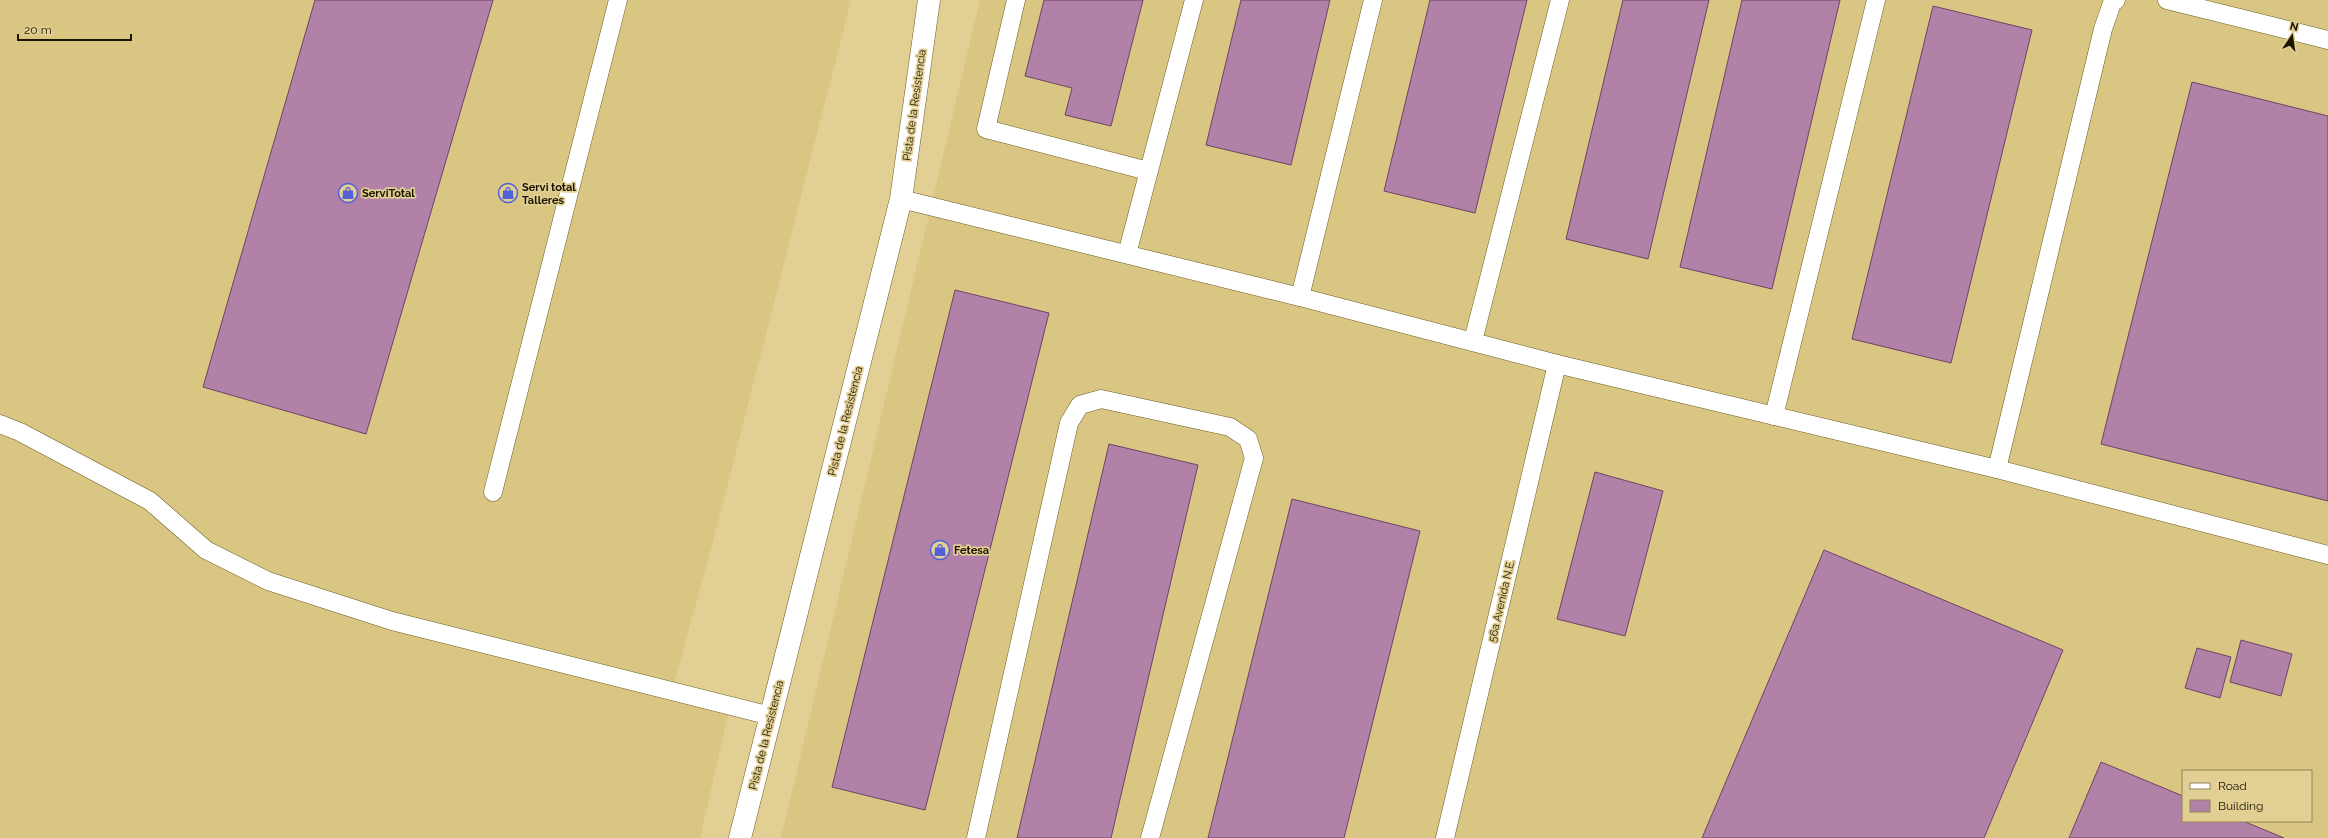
<svg xmlns="http://www.w3.org/2000/svg" width="2328" height="838" font-family="Raleway,sans-serif">
  <style>
    .built { fill: #d9c683; fill-rule: evenodd }
    .building { fill: #b181a7; stroke: #6e4366 }
    .lines { fill: none; stroke-linecap: round; stroke-linejoin: round }
    .lane-casing { stroke: #6d5d23; stroke-width: 19 }
    .street-casing { stroke: #6d5d23; stroke-width: 23 }
    .lane { stroke: #fff; stroke-width: 18 }
    .street { stroke: #fff; stroke-width: 22 }
    .labels { text-anchor: middle; stroke-width: 3.5; stroke-linejoin: round; paint-order: stroke }
    .street-label { font-size: 11px; fill: #1b1400; stroke: #e1cf94 }
    .poi-label { font-size: 11px; font-weight: bold; fill: #1b1400; stroke: #e1cf94; text-anchor: start }
  </style>
  <rect width="100%" height="100%" fill="#e1cf94"/>
  <g class="built">
    <polygon points="0,0 851,0 715,534 671,695 730,706 700,838 0,838"/>
    <path d="M980,0h1348v838h-1547zM2183,771h128v50h-128z"/>
  </g>
  <g class="building">
    <polygon points="315,0 493,0 366,434 203,387"/>
    <polygon points="1044,0 1143,0 1111,126 1065,115 1072,88 1025,76"/>
    <polygon points="1241,0 1330,0 1291,165 1206,145"/>
    <polygon points="1430,0 1527,0 1475,213 1384,191"/>
    <polygon points="1623,0 1709,0 1648,259 1566,239"/>
    <polygon points="1742,0 1840,0 1772,289 1680,267"/>
    <polygon points="1933,6 2032,30 1951,363 1852,339"/>
    <polygon points="2192,82 2328,116 2328,501 2101,444"/>
    <polygon points="955,290 1049,313 925,810 832,787"/>
    <polygon points="1109,444 1198,465 1111,838 1017,838"/>
    <polygon points="1595,472 1663,491 1625,636 1557,619"/>
    <polygon points="1292,499 1420,531 1344,838 1208,838"/>
    <polygon points="1824,550 2063,650 1984,838 1702,838"/>
    <polygon points="2241,640 2292,654 2281,696 2230,682"/>
    <polygon points="2197,648 2231,657 2220,698 2185,688"/>
    <polygon points="2101,762 2183,796 2183,821 2243,821 2284,838 2069,838"/>
  </g>
  <g class="lines">
    <defs>
      <g id="lane">
        <polyline points="1016,0 986,129 1148,171"/>
        <polyline points="2167,0 2328,40"/>
        <polyline points="901,199 1300,297 1557,364 1997,469 2328,555"/>
        <polyline points="1127,254 1194,0"/>
        <polyline points="1300,297 1373,0"/>
        <polyline points="1473,341 1560,0"/>
        <polyline points="1774,416 1876,0"/>
        <polyline points="0,424 20,432 150,501 206,550 268,581 392,621 771,716"/>
        <polyline points="1997,469 2103,29 2112,3 2116,0"/>
        <polyline points="493,492 618,0"/>
        <polyline points="976,838 1069,423 1080,405 1101,399 1230,427 1248,439 1254,458 1150,838"/>
        <polyline points="1445,838 1557,364"/>
      </g>
      <polyline id="street" points="740,838 901,199 929,0"/>
    </defs>
    <use href="#lane" class="lane-casing"/>
    <use href="#street" class="street-casing"/>
    <use href="#lane" class="lane"/>
    <use href="#street" class="street"/>
  </g>
  <defs>
    <symbol id="shop-ring" viewBox="-11 -11 22 22"><circle r="9.5" fill="#e1cf94" stroke="#5361d8" stroke-width="1.5"/><path d="M-5-2.5h2.3a2.7 3.5 0 0 1 5.4 0H5L5.5 6h-11ZM-1.5-2.5h3a1.5 2.3 0 0 0-3 0Z" fill="#5361d8"/></symbol>
  </defs>
  <g fill-rule="evenodd">
    <use href="#shop-ring" x="337" y="182" width="22" height="22"/>
    <use href="#shop-ring" x="497" y="182" width="22" height="22"/>
    <use href="#shop-ring" x="929" y="539" width="22" height="22"/>
  </g>
  <g class="labels">
    <g class="street-label">
      <text transform="translate(914 105) rotate(-82)" y="4">Pista de la Resistencia</text>
      <text transform="translate(845 421) rotate(-76)" y="4">Pista de la Resistencia</text>
      <text transform="translate(1501 601) rotate(-77)" y="4">56a Avenida N.E.</text>
      <text transform="translate(766 735) rotate(-76)" y="4">Pista de la Resistencia</text>
    </g>
    <g class="poi-label">
      <text x="522" y="191">Servi total<tspan x="522" dy="13">Talleres</tspan></text>
      <text x="362" y="197">ServiTotal</text>
      <text x="954" y="554">Fetesa</text>
    </g>
  </g>
  <rect x="2182" y="770" width="130" height="52" fill="#e1cf94" stroke="#928459"/>
  <rect x="2190" y="783" width="20" height="6" fill="#ffffff" stroke="#928459"/>
  <text x="2218" y="790" font-size="12" fill="#1b1400">Road</text>
  <rect x="2190" y="800" width="20" height="12" fill="#b181a7" stroke="#928459"/>
  <text x="2218" y="810" font-size="12" fill="#1b1400">Building</text>
  <g transform="translate(2292 36) rotate(13)" stroke="#e1cf94" stroke-width="3" paint-order="stroke">
  <path d="M0-3L7 15L0 10L-7 15Z" fill="#1b1400"/>
  <text y="-6" font-size="11" font-weight="bold" text-anchor="middle" fill="#1b1400">N</text>
  </g>
  <path d="M18 34v6h113v-6" fill="none" stroke="#1b1400" stroke-width="2"/>
  <text x="24" y="34" font-size="12" fill="#1b1400" stroke="#e1cf94" stroke-width="3" paint-order="stroke">20 m</text>
</svg>
